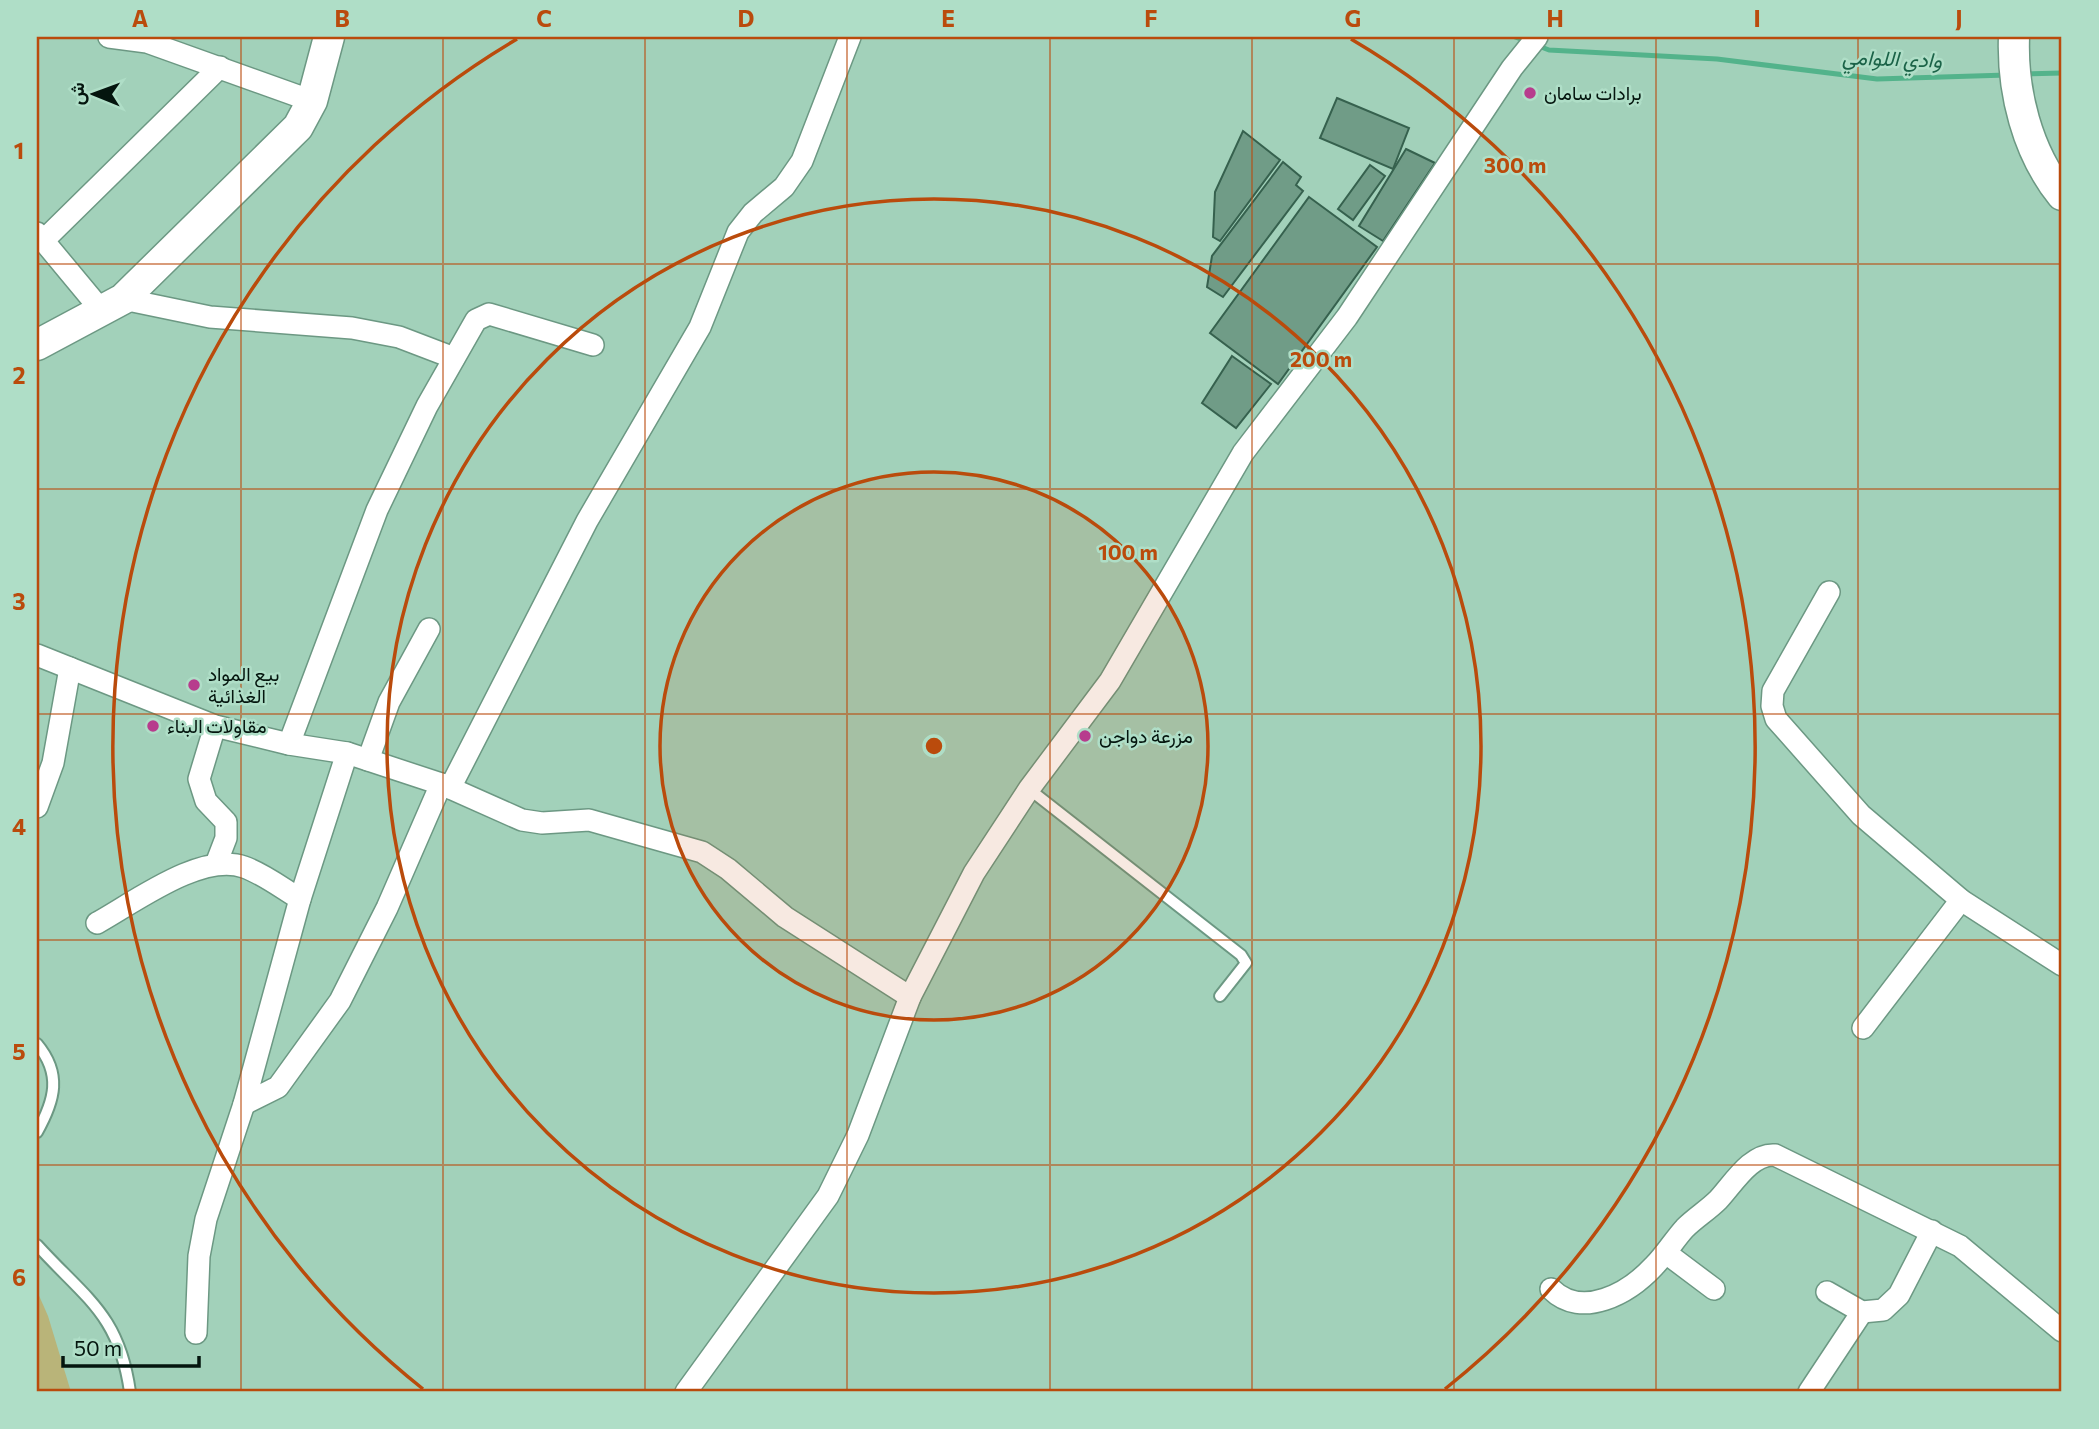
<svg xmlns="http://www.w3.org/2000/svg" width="2099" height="1429" font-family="Commissioner,Vazirmatn,sans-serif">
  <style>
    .green { fill: #b9b479 }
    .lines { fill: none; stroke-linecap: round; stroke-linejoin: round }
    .stream { stroke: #53b38b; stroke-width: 5 }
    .building { fill: #709c87; stroke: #36614e; stroke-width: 2 }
    .lane-casing { stroke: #6c9883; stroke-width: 14 }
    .street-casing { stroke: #6c9883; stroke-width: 24 }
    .secondary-casing { stroke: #6c9883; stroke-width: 33 }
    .lane { stroke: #fff; stroke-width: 10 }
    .street { stroke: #fff; stroke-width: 21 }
    .secondary { stroke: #fff; stroke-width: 30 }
    .grid { fill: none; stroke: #ba4b0c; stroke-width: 2; stroke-opacity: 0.55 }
    .ring { fill: none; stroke: #ba4b0c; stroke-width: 3.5 }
    .poi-dot { fill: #b73c8d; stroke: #afdec7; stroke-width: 2.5 }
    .labels { text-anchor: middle; stroke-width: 5; stroke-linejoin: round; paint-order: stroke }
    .poi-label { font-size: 19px; fill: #04150e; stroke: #afdec7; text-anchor: start }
    .water-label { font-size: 21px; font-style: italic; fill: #1b6348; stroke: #afdec7 }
    .centre { fill: #ba4b0c; stroke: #afdec7; stroke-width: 3.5 }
    .ring-label { font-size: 21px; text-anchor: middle; font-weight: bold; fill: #ba4b0c; stroke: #afdec7; stroke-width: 5; stroke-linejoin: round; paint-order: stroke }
    .neatline { fill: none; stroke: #ba4b0c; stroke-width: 2.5 }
    .grid-label { font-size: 23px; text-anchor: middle; font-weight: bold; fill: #ba4b0c }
  </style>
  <rect width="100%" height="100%" fill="#a2d1ba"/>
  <polygon class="green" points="37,1291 48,1316 71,1392 37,1392"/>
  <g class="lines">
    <g class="stream">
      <polyline points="1515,37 1527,41"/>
      <polyline points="1536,45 1549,50 1717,59 1877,79 2007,75"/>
      <polyline points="2023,74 2062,73"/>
    </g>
  </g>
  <g class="building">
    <polygon points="1337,98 1409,128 1393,169 1320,138"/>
    <polygon points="1243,131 1280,160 1220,241 1213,237 1215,192"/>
    <polygon points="1406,149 1435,163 1383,241 1359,226"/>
    <polygon points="1283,162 1301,177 1296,185 1303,191 1223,297 1207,287 1212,256"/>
    <polygon points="1370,165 1385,176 1353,220 1338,209"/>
    <polygon points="1309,197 1377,247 1278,384 1210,333"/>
    <polygon points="1232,356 1271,384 1236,428 1202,403"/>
  </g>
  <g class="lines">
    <defs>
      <g id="lane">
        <polyline points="1029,789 1241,955 1246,963 1220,996"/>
        <path d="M37,1044c25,30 18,56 0,88"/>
        <path d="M37,1245c49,54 82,69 93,147"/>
      </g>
      <g id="street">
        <polyline points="109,37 147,42 312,101"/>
        <polyline points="37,233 101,310"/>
        <polyline points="43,241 220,67"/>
        <polyline points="123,299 210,317 352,328 399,337 454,358"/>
        <polyline points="1829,592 1773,691 1772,706 1776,719 1861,815 1961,900 2062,965"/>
        <polyline points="37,655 215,726 289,744 347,753 441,784 522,820 542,823 589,820 702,852 728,869 785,917 910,997"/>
        <polyline points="215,726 199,779 206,801 226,822 226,838 216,864"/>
        <polyline points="289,744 377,510 427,406 476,320 489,314 593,345"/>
        <polyline points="368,760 389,702 429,629"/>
        <polyline points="450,788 587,521 700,327 738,232 753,213 784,187 802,161 850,37"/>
        <polyline points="37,807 53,763 70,668"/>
        <path d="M97,923c38,-21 104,-71 147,-56 20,7 39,22 56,32"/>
        <polyline points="1863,1028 1961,900"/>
        <polyline points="244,1104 278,1087 340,1001 387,908 441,784"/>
        <polyline points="1666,1253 1714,1289"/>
        <path d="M1551,1289c31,31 78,4 103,-23 12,-12 20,-26 31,-38 10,-10 23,-18 33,-28 15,-16 33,-47 57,-45l185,91 102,85"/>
        <polyline points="1827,1292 1862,1312 1883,1310 1899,1295 1932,1231"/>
        <polyline points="196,1333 199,1256 206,1219 244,1104 300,899 347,753"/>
        <polyline points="686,1392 828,1196 858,1135 910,997 974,873 1029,789 1110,681 1243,453 1347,317 1512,68 1537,37"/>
        <polyline points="1809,1392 1862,1312"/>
      </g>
      <g id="secondary">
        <path d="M2014,37c-2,54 13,115 48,158"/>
        <polyline points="37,345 123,299 298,127 312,101 329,37"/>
      </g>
    </defs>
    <use href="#lane" class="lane-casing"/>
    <use href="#street" class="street-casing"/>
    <use href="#secondary" class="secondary-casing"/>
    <use href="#lane" class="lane"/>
    <use href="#street" class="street"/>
    <use href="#secondary" class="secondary"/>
  </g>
  <path class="grid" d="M241,37v1355M443,37v1355M645,37v1355M847,37v1355M1050,37v1355M1252,37v1355M1454,37v1355M1656,37v1355M1858,37v1355M37,264h2025M37,489h2025M37,714h2025M37,940h2025M37,1165h2025"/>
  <circle cx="934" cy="746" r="274" fill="#ba4b0c" fill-opacity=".12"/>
  <g class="ring">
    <circle cx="934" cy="746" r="274"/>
    <circle cx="934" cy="746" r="547"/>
    <path d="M423 1389A821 821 0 0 1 517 39M1351 39A821 821 0 0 1 1445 1389"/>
  </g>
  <g class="poi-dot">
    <circle cx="1530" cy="93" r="7"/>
    <circle cx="194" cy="685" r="7"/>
    <circle cx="153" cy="726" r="7"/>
    <circle cx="1085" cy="736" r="7"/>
  </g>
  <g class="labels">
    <g class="poi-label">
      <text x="1544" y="100">برادات سامان</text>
      <text x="208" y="681">بيع المواد<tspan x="208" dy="22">الغذائية</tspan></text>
      <text x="167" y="733">مقاولات البناء</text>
      <text x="1099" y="743">مزرعة دواجن</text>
    </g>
    <g class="water-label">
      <text transform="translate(1892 59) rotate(2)" y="7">وادي اللوامي</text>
    </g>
  </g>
  <circle cx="934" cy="746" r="10" class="centre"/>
  <g class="ring-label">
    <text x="1515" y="173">300 m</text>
    <text x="1321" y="367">200 m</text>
    <text x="1128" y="560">100 m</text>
  </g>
  <rect width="2099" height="1429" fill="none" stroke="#afdec7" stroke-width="77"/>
  <g transform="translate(94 94) rotate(271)" stroke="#afdec7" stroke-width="5" paint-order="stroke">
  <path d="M0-5L12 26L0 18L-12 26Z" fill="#04150e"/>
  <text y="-10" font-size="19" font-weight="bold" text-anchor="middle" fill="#04150e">ش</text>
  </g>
  <path d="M63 1356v10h136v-10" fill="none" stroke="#04150e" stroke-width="3.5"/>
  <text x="74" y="1356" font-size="21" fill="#04150e" stroke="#afdec7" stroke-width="5" paint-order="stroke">50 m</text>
  <rect x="38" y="38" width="2022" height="1352" class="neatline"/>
  <g class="grid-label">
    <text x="140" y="27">A</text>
    <text x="342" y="27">B</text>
    <text x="544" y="27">C</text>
    <text x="746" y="27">D</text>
    <text x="948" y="27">E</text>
    <text x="1151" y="27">F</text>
    <text x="1353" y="27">G</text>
    <text x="1555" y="27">H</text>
    <text x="1757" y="27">I</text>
    <text x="1959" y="27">J</text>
    <text x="19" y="159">1</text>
    <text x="19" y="384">2</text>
    <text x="19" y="610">3</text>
    <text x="19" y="835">4</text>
    <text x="19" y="1060">5</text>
    <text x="19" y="1286">6</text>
  </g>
</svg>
